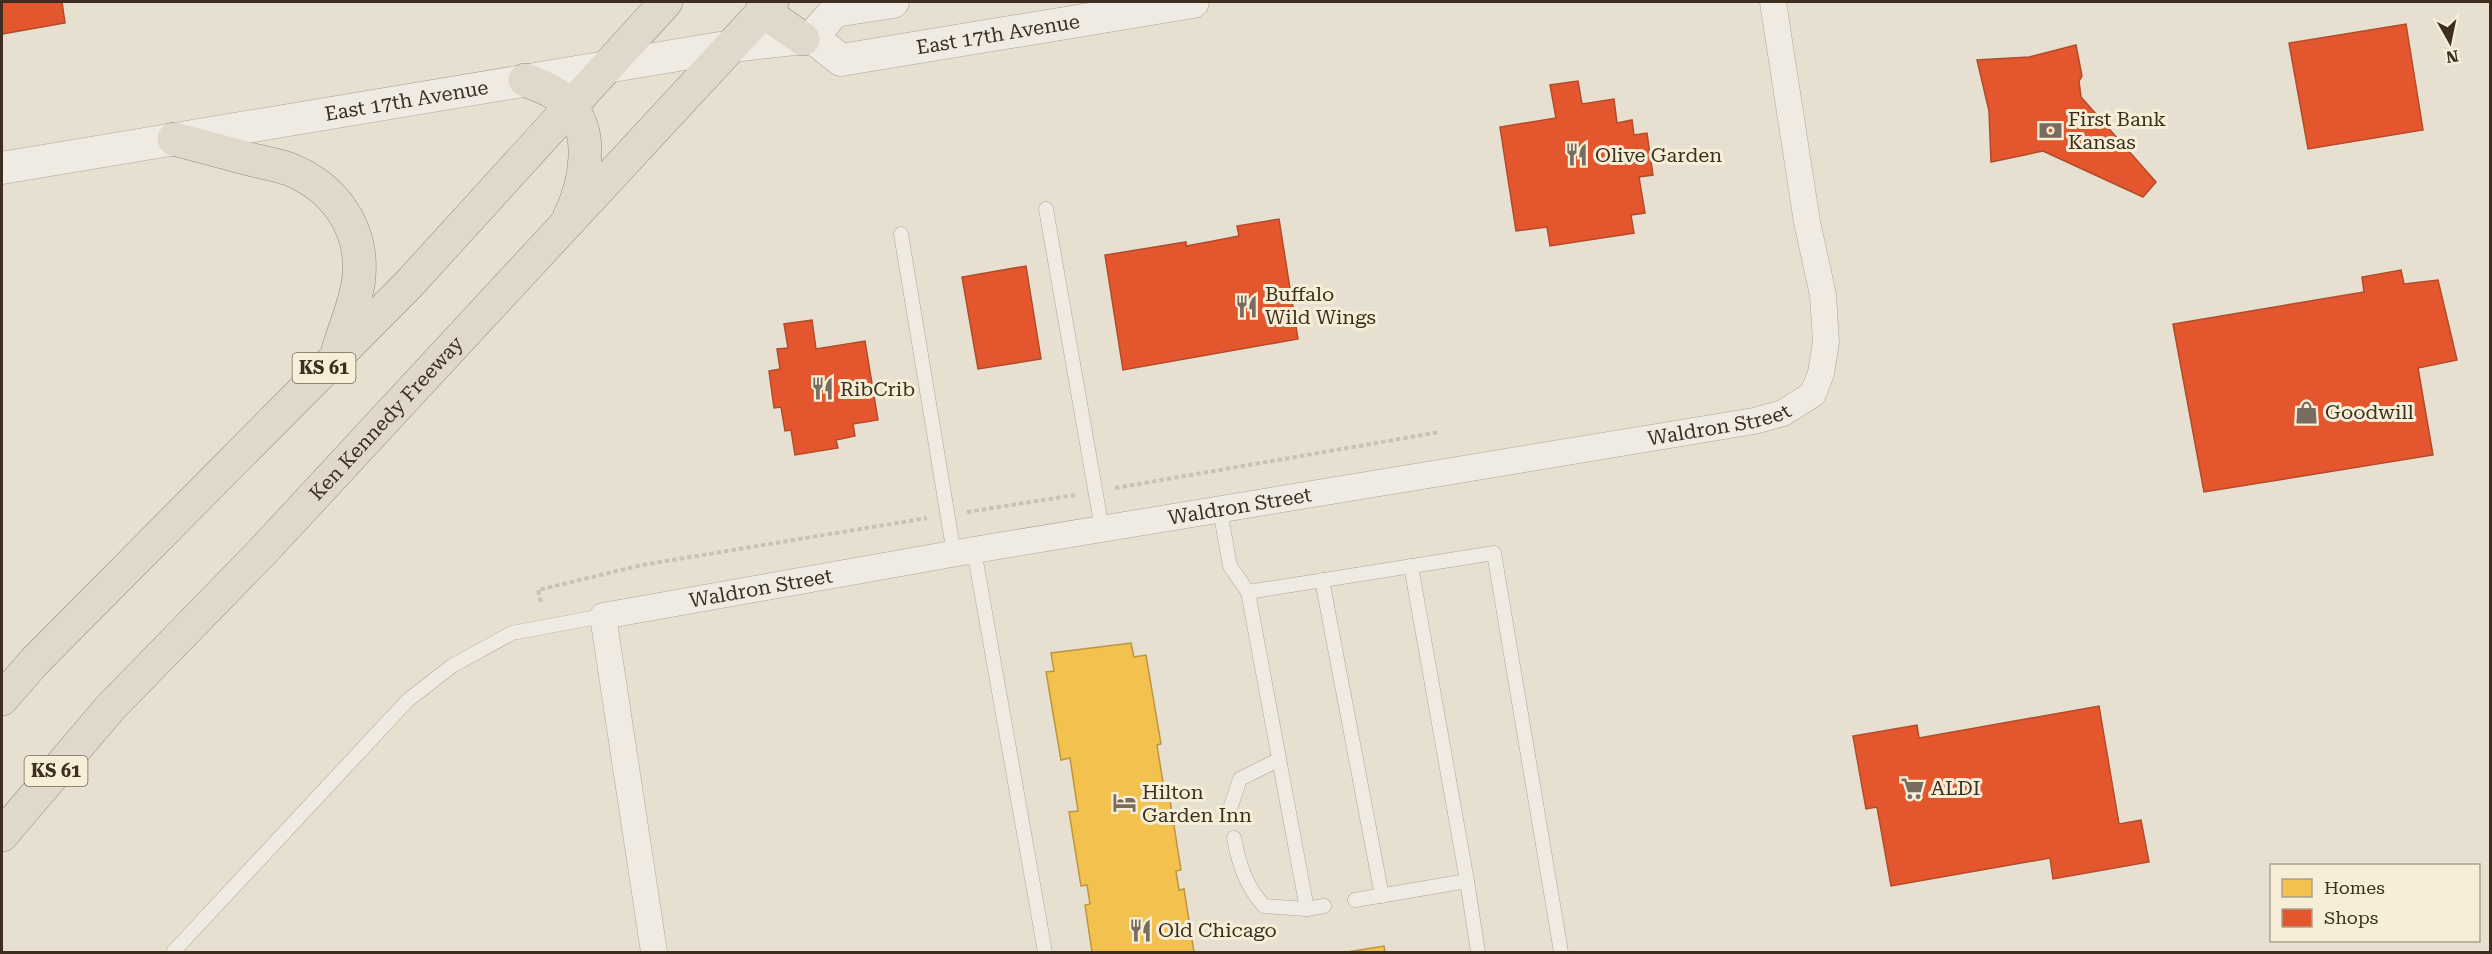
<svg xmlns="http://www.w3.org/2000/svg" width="2492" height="954" font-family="'Roboto Serif',serif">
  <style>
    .homes { fill: #f2c14e; stroke: #bc9540; stroke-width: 1.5 }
    .shops { fill: #e4572e; stroke: #b24b2a; stroke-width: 1.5 }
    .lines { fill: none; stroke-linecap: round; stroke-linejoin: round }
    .service-casing { stroke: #ada599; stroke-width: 15 }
    .minor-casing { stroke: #ada599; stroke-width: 27 }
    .tertiary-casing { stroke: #ada599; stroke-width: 33 }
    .trunk-casing { stroke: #928b80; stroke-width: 34 }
    .path { stroke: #c8c2b9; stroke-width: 4; stroke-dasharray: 4.5 3; stroke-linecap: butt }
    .service { stroke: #efebe3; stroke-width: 14 }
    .minor { stroke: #efebe3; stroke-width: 26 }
    .tertiary { stroke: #efebe3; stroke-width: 32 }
    .trunk { stroke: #e0d9cb; stroke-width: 33 }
    .labels { text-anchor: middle; stroke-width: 6; stroke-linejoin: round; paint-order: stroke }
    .shield { fill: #f7eed8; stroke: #756857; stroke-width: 1.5 }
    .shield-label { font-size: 18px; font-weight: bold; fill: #3d2e20 }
    .street-label { font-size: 20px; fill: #3d2e20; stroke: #f7eed8 }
    .poi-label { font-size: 20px; fill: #3d2e20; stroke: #f7eed8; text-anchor: start }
  </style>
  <rect width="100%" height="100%" fill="#e7e0d1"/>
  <g class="homes">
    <polygon points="1131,643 1134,657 1146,655 1161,744 1157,745 1165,795 1169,794 1181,870 1176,871 1179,890 1184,889 1194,952 1092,952 1085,905 1090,904 1087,885 1081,886 1069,812 1078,811 1070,758 1061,760 1046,672 1054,671 1051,653"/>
    <polygon points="1384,946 1385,952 1347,952"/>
  </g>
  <g class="shops">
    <polygon points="2,2 62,2 65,23 2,34"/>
    <polygon points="2406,24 2423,130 2308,149 2289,43"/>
    <polygon points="2076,45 2082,76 2079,81 2081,97 2156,182 2143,197 2043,151 1991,162 1989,111 1977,60 2029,57"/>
    <polygon points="1578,81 1582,104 1614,99 1617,123 1632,120 1634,135 1647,133 1653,175 1639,177 1645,213 1631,215 1634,233 1550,246 1547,227 1516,231 1500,127 1556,118 1550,85"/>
    <polygon points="1279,219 1298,339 1123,370 1105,255 1186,242 1186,246 1208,242 1239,236 1237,226"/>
    <polygon points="1026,266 1041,359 978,369 962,277"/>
    <polygon points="2401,270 2404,284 2438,280 2457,360 2418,368 2433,455 2204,492 2173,324 2364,292 2362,277"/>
    <polygon points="812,320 816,349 865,341 878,420 853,424 855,436 836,440 838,448 795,455 791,430 785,431 781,407 774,408 769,371 780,369 777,349 788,348 784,324"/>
    <polygon points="2099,706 2119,824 2141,820 2149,862 2053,879 2050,858 1891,886 1877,807 1866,809 1853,736 1917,725 1919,738"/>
  </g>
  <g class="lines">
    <defs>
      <g id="service">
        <polyline points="1046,209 1102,529"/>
        <polyline points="901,234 954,554"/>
        <polyline points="1220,510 1230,566 1248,592 1307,909 1324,906"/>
        <polyline points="974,550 1045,952"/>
        <polyline points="1411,566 1467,881"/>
        <polyline points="1322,580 1382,896"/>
        <polyline points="1248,592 1494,553 1561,952"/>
        <polyline points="1231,806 1240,779 1278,760"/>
        <path d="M1234,838c5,27 12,48 30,68l43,3"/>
        <polyline points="1355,900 1467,881 1478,952"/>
        <polyline points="173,952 408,700 452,666 512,633 603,616"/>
      </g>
      <g id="minor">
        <path id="s1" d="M654,952l-51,-336 371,-66 780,-129 29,-8 30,-19 8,-21 5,-31 -3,-47 -16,-73 -34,-220"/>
      </g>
      <g id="tertiary">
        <path id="s2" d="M812,37l29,23 352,-58"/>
        <path id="s3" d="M2,168l730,-122 80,-9 23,-26 58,-9"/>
      </g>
      <g id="trunk">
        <polyline points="763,2 776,20 803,39"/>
        <path d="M525,80c16,6 32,12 44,25 26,28 16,80 1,110"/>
        <path d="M174,139c26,7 53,14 79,21 12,3 25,5 36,9 45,18 74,58 70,107 -2,25 -14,50 -21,74"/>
        <polyline points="2,699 34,662 409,284 666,2"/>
        <path id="s4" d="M2,835l108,-127 153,-157 509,-549"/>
      </g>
    </defs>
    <use href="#service" class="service-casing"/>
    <use href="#minor" class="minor-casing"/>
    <use href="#tertiary" class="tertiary-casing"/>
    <use href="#trunk" class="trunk-casing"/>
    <g class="path">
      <polyline points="1115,488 1440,432"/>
      <polyline points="967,512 1075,495"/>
      <polyline points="541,602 538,590 642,565 927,518"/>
    </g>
    <use href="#service" class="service"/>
    <use href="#minor" class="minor"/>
    <use href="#tertiary" class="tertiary"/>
    <use href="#trunk" class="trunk"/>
  </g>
  <defs>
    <symbol id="bank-bare" viewBox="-9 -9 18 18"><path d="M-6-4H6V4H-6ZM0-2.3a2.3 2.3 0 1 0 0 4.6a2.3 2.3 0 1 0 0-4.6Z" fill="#786c5e" stroke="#f7eed8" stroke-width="2.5" paint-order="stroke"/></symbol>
    <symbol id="restaurant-bare" viewBox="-9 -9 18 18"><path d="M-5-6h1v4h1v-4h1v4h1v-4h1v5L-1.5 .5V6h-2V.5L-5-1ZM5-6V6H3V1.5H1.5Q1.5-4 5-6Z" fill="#786c5e" stroke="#f7eed8" stroke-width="2.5" paint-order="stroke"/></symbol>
    <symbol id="shop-bare" viewBox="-9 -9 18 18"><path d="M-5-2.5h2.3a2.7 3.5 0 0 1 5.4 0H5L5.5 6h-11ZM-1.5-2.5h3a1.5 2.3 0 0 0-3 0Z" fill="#786c5e" stroke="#f7eed8" stroke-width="2.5" paint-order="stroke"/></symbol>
    <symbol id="supermarket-bare" viewBox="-9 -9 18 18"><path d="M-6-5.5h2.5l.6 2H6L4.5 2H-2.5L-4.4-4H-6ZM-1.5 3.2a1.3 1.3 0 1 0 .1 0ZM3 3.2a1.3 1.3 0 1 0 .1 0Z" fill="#786c5e" stroke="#f7eed8" stroke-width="2.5" paint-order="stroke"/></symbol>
    <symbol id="hotel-bare" viewBox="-9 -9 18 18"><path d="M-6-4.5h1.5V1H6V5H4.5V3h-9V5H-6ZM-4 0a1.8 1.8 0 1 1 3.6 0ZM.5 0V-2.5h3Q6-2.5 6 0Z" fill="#786c5e" stroke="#f7eed8" stroke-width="2.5" paint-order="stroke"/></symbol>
  </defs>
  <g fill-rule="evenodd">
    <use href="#bank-bare" x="2034" y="114" width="33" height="33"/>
    <use href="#restaurant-bare" x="1560" y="138" width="33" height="33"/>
    <use href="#restaurant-bare" x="1230" y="290" width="33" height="33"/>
    <use href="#restaurant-bare" x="806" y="372" width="33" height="33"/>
    <use href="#shop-bare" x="2290" y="396" width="33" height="33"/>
    <use href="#supermarket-bare" x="1896" y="772" width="33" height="33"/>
    <use href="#hotel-bare" x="1108" y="786" width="33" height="33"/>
    <use href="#restaurant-bare" x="1124" y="914" width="33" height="33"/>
  </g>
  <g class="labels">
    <g class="shield">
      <rect x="292.5" y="353" width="63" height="30" rx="4.5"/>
      <rect x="24.5" y="756" width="63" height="30" rx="4.5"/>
    </g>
    <g class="shield-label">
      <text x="324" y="374">KS 61</text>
      <text x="56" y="777">KS 61</text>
    </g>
    <g class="street-label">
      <text dy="7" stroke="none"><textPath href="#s2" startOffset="196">East 17th Avenue</textPath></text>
      <text dy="7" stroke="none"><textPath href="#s3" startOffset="410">East 17th Avenue</textPath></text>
      <text dy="7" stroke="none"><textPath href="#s4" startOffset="567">Ken Kennedy Freeway</textPath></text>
      <text dy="7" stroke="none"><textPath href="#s1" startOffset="1472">Waldron Street</textPath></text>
      <text dy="7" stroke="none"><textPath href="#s1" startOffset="986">Waldron Street</textPath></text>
      <text dy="7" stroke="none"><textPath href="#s1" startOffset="500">Waldron Street</textPath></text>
    </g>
    <g class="poi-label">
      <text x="2068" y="126">First Bank<tspan x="2068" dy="23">Kansas</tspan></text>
      <text x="1595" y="162">Olive Garden</text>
      <text x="1265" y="301">Buffalo<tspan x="1265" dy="23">Wild Wings</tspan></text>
      <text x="840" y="396">RibCrib</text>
      <text x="2325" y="419">Goodwill</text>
      <text x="1931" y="795">ALDI</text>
      <text x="1142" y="799">Hilton<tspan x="1142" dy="23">Garden Inn</tspan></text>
      <text x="1158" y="937">Old Chicago</text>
    </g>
  </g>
  <rect width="2492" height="954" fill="none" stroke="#3d2e20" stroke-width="6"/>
  <rect x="2270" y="864" width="210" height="78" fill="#f7eed8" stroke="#ada18e" stroke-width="1.5"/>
  <rect x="2282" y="879" width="30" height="18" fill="#f2c14e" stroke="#ada18e" stroke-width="1.5"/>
  <text x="2324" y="894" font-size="18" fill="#3d2e20">Homes</text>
  <rect x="2282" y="909" width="30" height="18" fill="#e4572e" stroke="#ada18e" stroke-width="1.5"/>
  <text x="2324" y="924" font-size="18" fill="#3d2e20">Shops</text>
  <g transform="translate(2450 42) rotate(171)" stroke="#f7eed8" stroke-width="4.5" paint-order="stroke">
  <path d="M0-4.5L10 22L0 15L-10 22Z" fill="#3d2e20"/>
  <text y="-9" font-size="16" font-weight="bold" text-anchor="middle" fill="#3d2e20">N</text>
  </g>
</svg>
